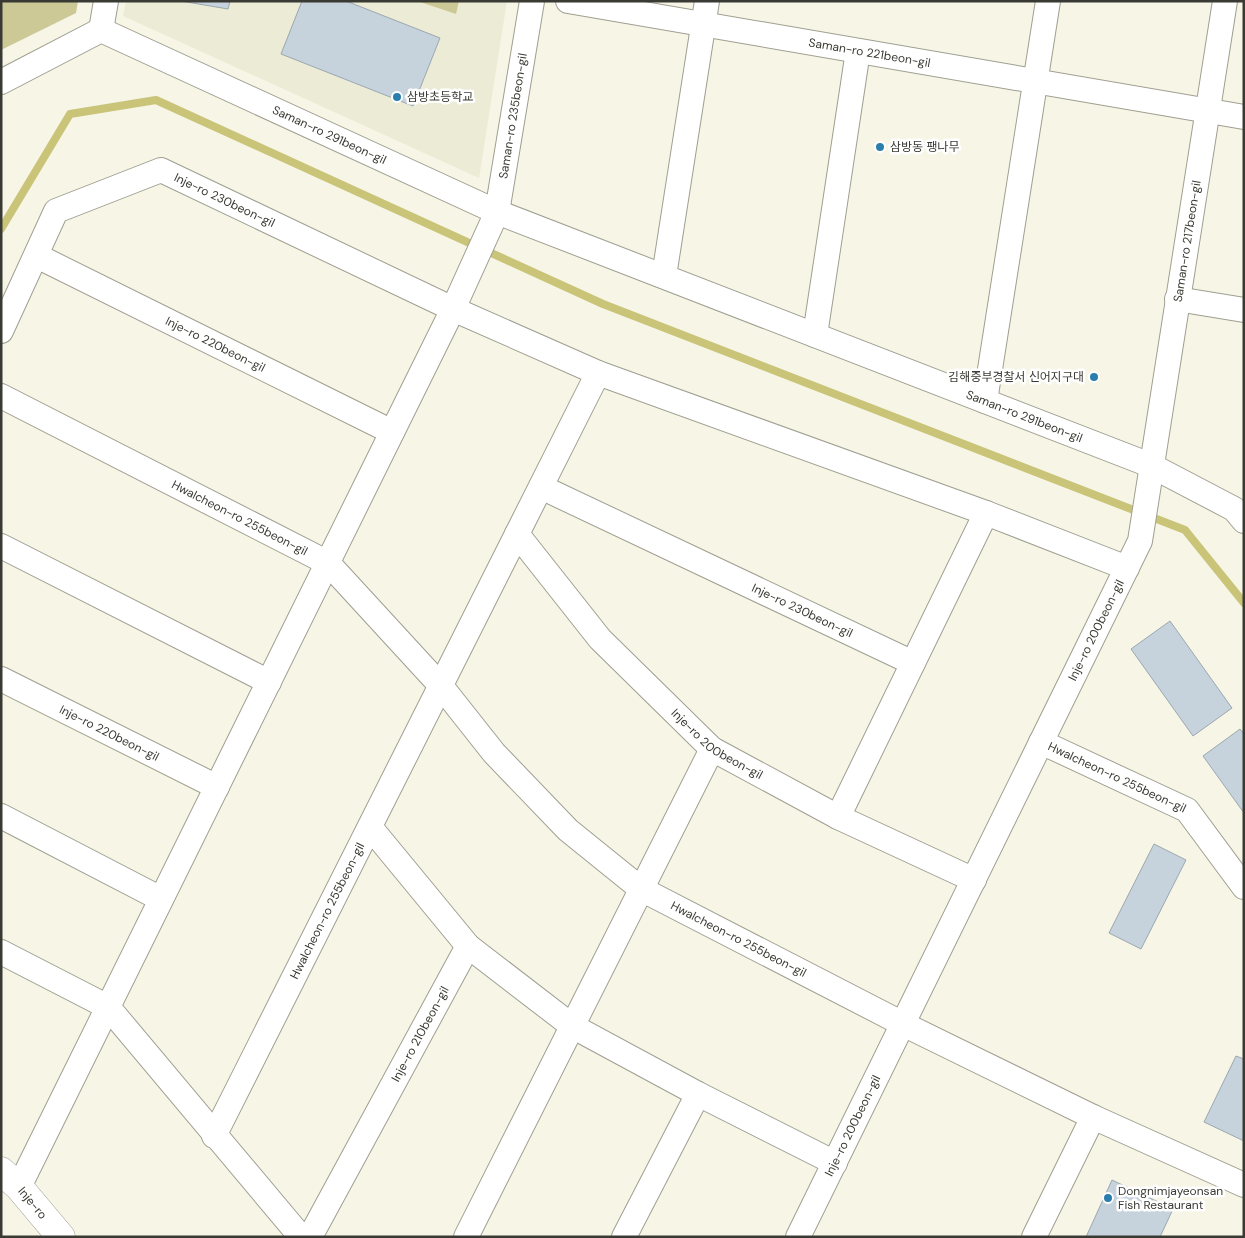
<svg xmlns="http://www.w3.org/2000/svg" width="1245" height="1238" font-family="'DM Sans','Noto Sans KR',sans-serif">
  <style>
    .built { fill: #ecebd5 }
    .green { fill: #ccc996 }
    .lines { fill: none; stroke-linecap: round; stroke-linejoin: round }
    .stream { stroke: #c9c478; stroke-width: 8 }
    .building { fill: #c6d3dd; stroke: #9ba8b1 }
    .minor-casing { stroke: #9f9f91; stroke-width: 26 }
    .secondary-casing { stroke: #9f9f91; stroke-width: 29 }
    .minor { stroke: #fff; stroke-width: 24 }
    .secondary { stroke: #fff; stroke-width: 28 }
    .poi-dot { fill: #297eae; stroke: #fff; stroke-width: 2 }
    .labels { text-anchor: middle; stroke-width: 5; stroke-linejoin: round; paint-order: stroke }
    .street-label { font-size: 12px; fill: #3a3a34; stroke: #fff }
    .poi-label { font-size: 12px; fill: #3a3a34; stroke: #fff; text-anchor: start }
  </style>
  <rect width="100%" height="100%" fill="#f6f5e6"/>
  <polygon class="built" points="126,1 507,1 479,178 123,16"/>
  <g class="green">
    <polygon points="1,1 78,1 76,13 1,50"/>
    <polygon points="417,1 459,1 456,14"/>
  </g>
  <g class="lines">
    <polyline class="stream" points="1,229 70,114 156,100 603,304 1185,530 1244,603"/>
  </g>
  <g class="building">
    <polygon points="181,1 230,1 228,9"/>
    <polygon points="302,1 346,1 440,38 413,106 281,54"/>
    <polygon points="1170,621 1232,708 1193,736 1131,649"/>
    <polygon points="1240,729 1244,734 1244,813 1203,756"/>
    <polygon points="1154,844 1186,860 1141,949 1109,933"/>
    <polygon points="1236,1056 1244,1059 1244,1141 1204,1122"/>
    <polygon points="1112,1180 1173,1209 1160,1237 1086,1237"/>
  </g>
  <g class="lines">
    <defs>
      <g id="minor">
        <polyline points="532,1 497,212 453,309 598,373 986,513 1127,568"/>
        <path id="s1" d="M568,1l676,116"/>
        <polyline points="101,30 106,1"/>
        <path id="s2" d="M1,82l100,-52 396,182 653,253 84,44 10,12"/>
        <path id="s3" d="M37,256l355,176"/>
        <polyline points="664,276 707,1"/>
        <polyline points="1177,299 1244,310"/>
        <path id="s4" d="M1,331l55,-120 105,-41 292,139 -434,878"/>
        <polyline points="815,335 858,51"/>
        <path id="s5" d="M1,396l327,167 113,123 53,67 74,77 73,59 262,135 190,93 151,68"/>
        <polyline points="985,401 1048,1"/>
        <path id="s6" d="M541,487l372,176"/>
        <path id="s7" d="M517,534l83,105 112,110 126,68 136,63"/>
        <polyline points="1,546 269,682"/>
        <path id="s8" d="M1,679l216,108"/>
        <path id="s9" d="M1041,742l146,68 57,77"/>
        <polyline points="1,816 161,899"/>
        <polyline points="838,817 986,513"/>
        <polyline points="370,827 468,946 572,1026 698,1094 835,1163"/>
        <polyline points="1,952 108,1007 301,1237"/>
        <path id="s10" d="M214,1136l384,-763"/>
        <path id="s11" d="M310,1237l158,-291"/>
        <polyline points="466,1237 712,749"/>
        <polyline points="624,1237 698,1094"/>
        <path id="s12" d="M798,1237l342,-696 85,-540"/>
        <polyline points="1034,1237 1093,1117"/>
      </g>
      <g id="secondary">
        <path id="s13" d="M1,1171l18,16 42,50"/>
      </g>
    </defs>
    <use href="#minor" class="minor-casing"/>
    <use href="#secondary" class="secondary-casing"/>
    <use href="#minor" class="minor"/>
    <use href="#secondary" class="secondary"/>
  </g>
  <g class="poi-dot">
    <circle cx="397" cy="97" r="5"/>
    <circle cx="880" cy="147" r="5"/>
    <circle cx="1094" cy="377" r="5"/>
    <circle cx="1108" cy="1198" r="5"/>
  </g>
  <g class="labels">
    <g class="street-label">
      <text dy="4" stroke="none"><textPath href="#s1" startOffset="306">Saman-ro 221beon-gil</textPath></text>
      <text transform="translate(513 116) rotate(-81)" y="4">Saman-ro 235beon-gil</text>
      <text dy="4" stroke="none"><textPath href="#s2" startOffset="364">Saman-ro 291beon-gil</textPath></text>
      <text dy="4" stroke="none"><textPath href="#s4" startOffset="315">Inje-ro 230beon-gil</textPath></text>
      <text dy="4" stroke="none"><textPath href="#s12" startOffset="1079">Saman-ro 217beon-gil</textPath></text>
      <text dy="4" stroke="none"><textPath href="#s3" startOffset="199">Inje-ro 220beon-gil</textPath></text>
      <text dy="4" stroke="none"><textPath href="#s2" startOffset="1114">Saman-ro 291beon-gil</textPath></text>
      <text dy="4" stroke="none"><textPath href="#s5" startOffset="268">Hwalcheon-ro 255beon-gil</textPath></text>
      <text dy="4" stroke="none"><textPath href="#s6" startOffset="289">Inje-ro 230beon-gil</textPath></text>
      <text dy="4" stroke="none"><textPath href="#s12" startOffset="676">Inje-ro 200beon-gil</textPath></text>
      <text dy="4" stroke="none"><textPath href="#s8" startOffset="121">Inje-ro 220beon-gil</textPath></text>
      <text dy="4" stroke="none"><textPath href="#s7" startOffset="292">Inje-ro 200beon-gil</textPath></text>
      <text dy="4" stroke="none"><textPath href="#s9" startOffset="84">Hwalcheon-ro 255beon-gil</textPath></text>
      <text dy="4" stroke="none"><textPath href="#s10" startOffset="252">Hwalcheon-ro 255beon-gil</textPath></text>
      <text dy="4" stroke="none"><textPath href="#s5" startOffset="930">Hwalcheon-ro 255beon-gil</textPath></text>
      <text dy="4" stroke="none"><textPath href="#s11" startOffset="231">Inje-ro 210beon-gil</textPath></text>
      <text dy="4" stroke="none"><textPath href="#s12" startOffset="124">Inje-ro 200beon-gil</textPath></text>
      <text dy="4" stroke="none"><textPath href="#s13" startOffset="45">Inje-ro</textPath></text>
    </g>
    <g class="poi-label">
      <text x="407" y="101">삼방초등학교</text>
      <text x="890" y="151">삼방동 팽나무</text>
      <text x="1084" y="381" text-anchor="end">김해중부경찰서 신어지구대</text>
      <text x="1118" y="1195">Dongnimjayeonsan<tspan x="1118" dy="14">Fish Restaurant</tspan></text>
    </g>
  </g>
  <rect width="1245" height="1238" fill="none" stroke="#3a3a34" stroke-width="5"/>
</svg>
